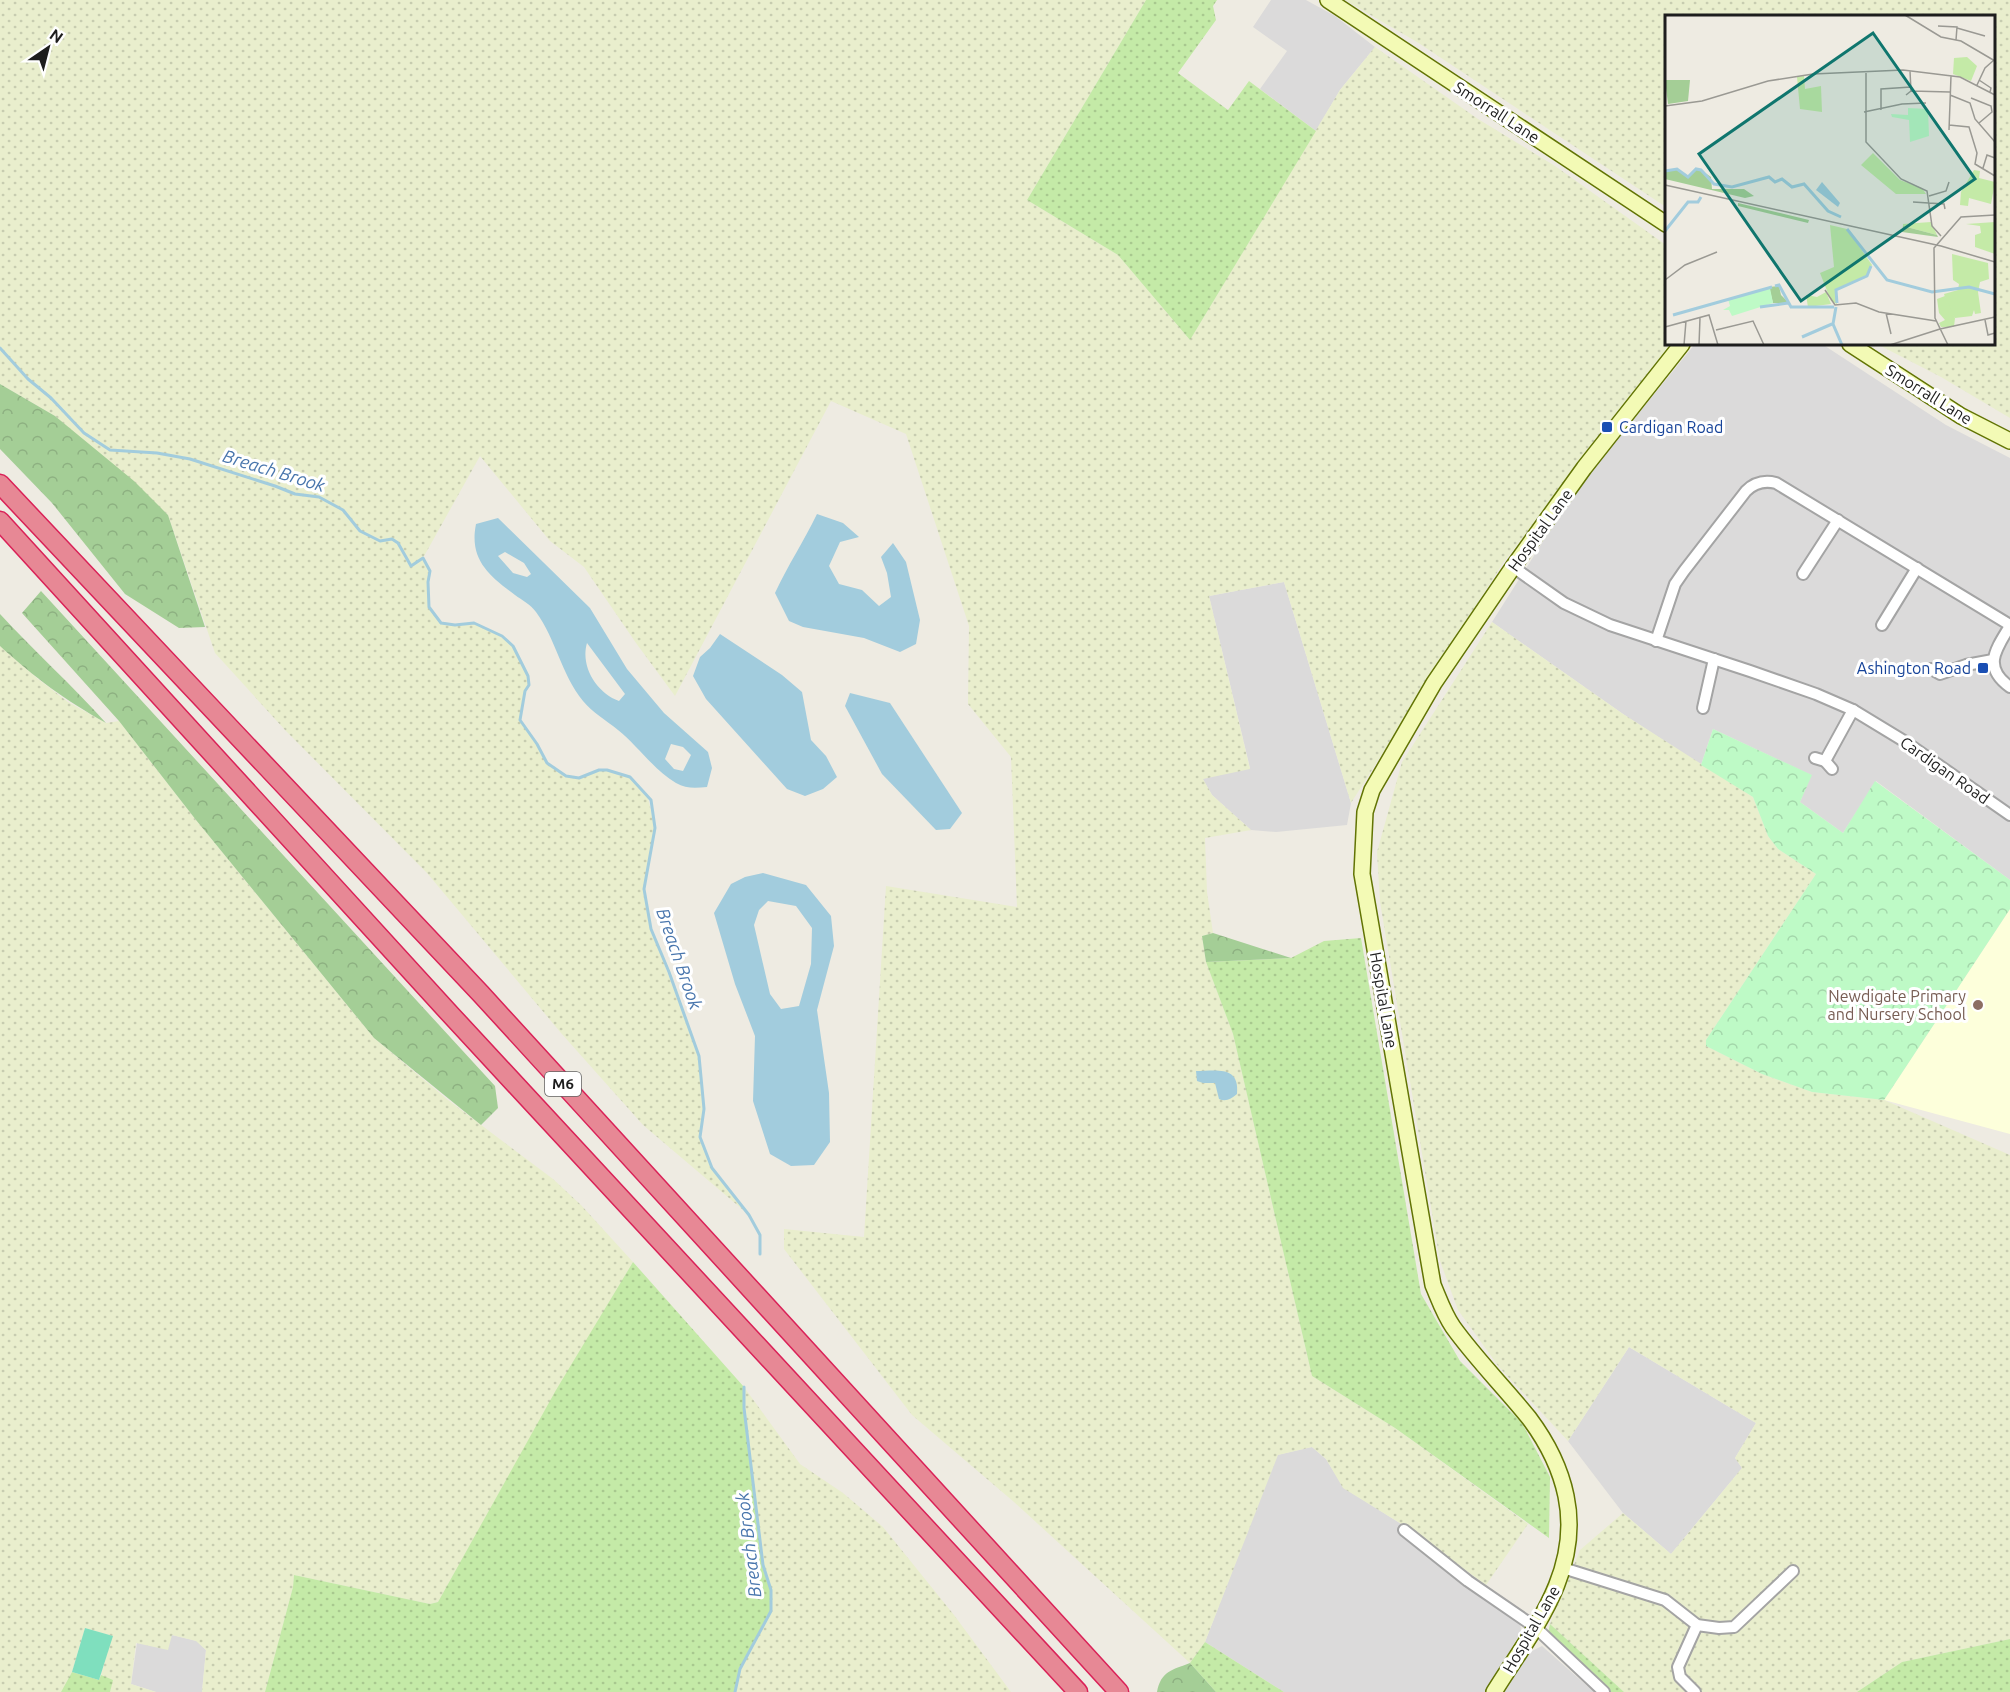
<svg xmlns="http://www.w3.org/2000/svg" width="2010" height="1692" font-family="Ubuntu,sans-serif">
  <style>
    .residential { fill: #dbdada }
    .education { fill: #fdffdb }
    .farmland { fill: url(#farmland-dots) }
    .grass { fill: url(#grass-dots) }
    .forest { fill: url(#forest-crowns) }
    .park { fill: url(#park-crowns) }
    .pitch { fill: #7fdfbe }
    .water { fill: #a2ccdd; fill-rule: evenodd }
    .lines { fill: none; stroke-linecap: round; stroke-linejoin: round }
    .stream { stroke: #a2ccdd; stroke-width: 3 }
    .street-casing { stroke: #a4a4a4; stroke-width: 14 }
    .secondary-casing { stroke: #627404; stroke-width: 18 }
    .highway-casing { stroke: #da2258; stroke-width: 21 }
    .street { stroke: #fff; stroke-width: 10 }
    .secondary { stroke: #f3fab5; stroke-width: 15 }
    .highway { stroke: #e78895; stroke-width: 18 }
    .transit-dot { fill: #1a4fb4; stroke: #fff; stroke-width: 2 }
    .education-dot { fill: #8d6e63; stroke: #fff; stroke-width: 2 }
    .labels { text-anchor: middle; stroke-width: 6; stroke-linejoin: round; paint-order: stroke }
    .shield { fill: #fff; stroke: #616161; stroke-width: 1.5 }
    .shield-label { font-size: 15px; font-weight: bold; fill: #1d1d1d }
    .street-label { font-size: 16px; fill: #1d1d1d; stroke: #fff }
    .transit-label { font-size: 16px; fill: #164399; stroke: #fff; text-anchor: start }
    .education-label { font-size: 16px; fill: #785e54; stroke: #fff; text-anchor: end }
    .water-label { font-size: 18px; font-style: italic; fill: #4976ad; stroke: #fff }
    .inset-river { fill: none; stroke: #a2ccdd; stroke-width: 3 }
    .inset-road { fill: none; stroke: #9a9993; stroke-width: 1.5 }
    .view { fill: #0f766e; fill-opacity: 0.15; stroke: #0f766e; stroke-width: 3 }
    .inset-edge { fill: none; stroke: #1d1d1d; stroke-width: 3 }
  </style>
  <defs>
    <pattern id="farmland-dots" width="8" height="8" patternUnits="userSpaceOnUse" patternTransform="scale(1.5)"><rect width="8" height="8" fill="#e9eecd"/><path d="M2 2h.1M6 6h.1" fill="none" stroke="#c7ccb0" stroke-width="1.8" stroke-linecap="round"/></pattern>
    <pattern id="grass-dots" width="8" height="8" patternUnits="userSpaceOnUse" patternTransform="scale(1.5)"><rect width="8" height="8" fill="#c4eaa7"/><path d="M2 2h.1M6 6h.1" fill="none" stroke="#a8c88f" stroke-width="1.8" stroke-linecap="round"/></pattern>
    <pattern id="forest-crowns" width="20" height="18" patternUnits="userSpaceOnUse" patternTransform="scale(1.5)"><rect width="20" height="18" fill="#a4ce96"/><path d="M2 6a3 3 0 1 1 6 0M12 15a3 3 0 1 1 6 0" fill="none" stroke="#8db081"/></pattern>
    <pattern id="park-crowns" width="20" height="18" patternUnits="userSpaceOnUse" patternTransform="scale(1.5)"><rect width="20" height="18" fill="#befac6"/><path d="M2 6a3 3 0 1 1 6 0M12 15a3 3 0 1 1 6 0" fill="none" stroke="#a3d6aa"/></pattern>
  </defs>
  <rect width="100%" height="100%" fill="#eeebe2"/>
  <g class="residential">
    <polygon points="1271,0 1306,0 1335,16 1375,47 1340,90 1316,131 1260,89 1287,51 1253,27"/>
    <polygon points="1695,344 1822,344 1946,425 2010,458 2010,880 1876,781 1843,833 1800,802 1811,775 1713,729 1701,765 1623,714 1492,622 1573,494"/>
    <polygon points="1284,582 1351,803 1347,825 1276,832 1251,830 1212,795 1202,778 1250,768 1209,596"/>
    <polygon points="1629,1347 1756,1423 1735,1458 1742,1468 1671,1554 1623,1513 1568,1441"/>
    <polygon points="1312,1447 1326,1459 1344,1488 1403,1525 1486,1585 1520,1619 1521,1632 1485,1692 1284,1692 1205,1642 1277,1455"/>
    <polygon points="172,1635 197,1641 206,1650 202,1692 156,1692 131,1684 137,1643"/>
    <polygon points="1542,1646 1594,1692 1503,1692 1526,1654"/>
  </g>
  <polygon class="education" points="2010,909 2010,1134 1884,1100"/>
  <g class="farmland">
    <polygon points="0,0 1146,0 1027,200 1118,255 1190,340 1340,90 1375,47 1478,119 1555,166 1666,245 1666,344 1673,344 1503,563 1351,803 1284,582 1209,596 1250,769 1203,779 1212,795 1251,830 1205,838 1207,892 1213,933 1202,936 1206,962 1233,1034 1312,1376 1395,1428 1528,1524 1486,1585 1403,1525 1343,1488 1326,1459 1312,1447 1278,1455 1205,1642 1190,1663 1014,1502 912,1415 784,1249 784,1229 864,1237 886,886 1017,907 1011,757 968,704 969,626 906,434 831,401 675,696 636,643 584,567 550,541 480,456 423,558 430,571 428,582 429,607 441,623 455,625 474,623 494,632 513,646 528,676 529,685 525,691 520,720 537,744 547,763 566,776 579,778 599,770 607,770 630,777 647,794 655,828 644,889 651,929 699,1056 704,1109 700,1137 712,1168 749,1215 643,1125 561,1033 427,873 285,730 215,653 168,515 55,416 0,384"/>
    <polygon points="1345,0 2010,0 2010,418 1941,377 1877,344 1994,344 1994,16 1666,16 1666,207 1417,42"/>
    <polygon points="1492,622 1623,714 1753,797 1768,836 1778,849 1816,874 1706,1040 1706,1046 1762,1074 1812,1092 1884,1100 2010,1155 2010,1639 1902,1662 1857,1692 1624,1692 1550,1624 1580,1550 1623,1513 1671,1554 1742,1468 1735,1458 1756,1423 1629,1347 1568,1441 1499,1367 1458,1310 1440,1261 1380,902 1377,852 1402,762"/>
    <polygon points="0,646 38,679 68,702 106,723 119,721 196,820 374,1038 448,1100 553,1179 581,1205 633,1262 556,1391 438,1602 430,1604 294,1575 293,1587 265,1692 202,1692 206,1650 196,1641 172,1635 168,1650 136,1643 131,1684 156,1692 110,1692 112,1680 101,1675 112,1636 85,1628 72,1672 61,1692 0,1692"/>
    <polygon points="744,1387 800,1464 843,1493 883,1527 954,1615 1011,1692 735,1692 740,1669 771,1611 771,1590 763,1565 744,1408"/>
  </g>
  <g class="grass">
    <polygon points="1146,0 1217,0 1213,6 1216,20 1178,73 1228,110 1249,81 1316,131 1190,340 1118,255 1027,200"/>
    <polygon points="1361,938 1421,1294 1460,1361 1522,1423 1550,1477 1549,1538 1395,1428 1312,1376 1233,1034 1206,962 1291,958 1324,941"/>
    <polygon points="633,1262 744,1387 744,1408 763,1565 771,1590 771,1611 740,1669 735,1692 265,1692 293,1587 294,1575 430,1604 438,1602 556,1390"/>
    <polygon points="1550,1624 1624,1692 1611,1692 1548,1633"/>
    <polygon points="2010,1639 2010,1692 1857,1692 1902,1662"/>
    <polygon points="1205,1642 1284,1692 1216,1692 1190,1663"/>
    <polygon points="72,1672 99,1680 101,1675 113,1680 110,1692 61,1692"/>
  </g>
  <g class="forest">
    <polygon points="0,384 55,416 134,481 168,515 205,627 179,628 125,594 52,503 0,449"/>
    <polygon points="41,591 495,1086 498,1108 481,1125 374,1038 196,820 119,721 22,613"/>
    <path d="M0,614c34,37 72,71 106,109 -41,-23 -71,-45 -106,-77z"/>
    <polygon points="1213,933 1291,958 1206,962 1202,936"/>
    <path d="M1190,1663l26,29h-59c4,-21 15,-22 33,-29z"/>
  </g>
  <polygon class="park" points="1713,729 1812,775 1800,802 1843,833 1875,781 2010,880 2010,909 1884,1100 1812,1092 1762,1074 1706,1046 1706,1040 1816,874 1778,849 1768,836 1753,797 1701,765"/>
  <polygon class="pitch" points="85,1628 113,1636 99,1680 72,1672"/>
  <g class="water">
    <path d="M817,514l26,9 16,14 -19,5 -11,24 10,18 23,6 17,16 12,-9 -4,-24 -6,-16 12,-14 13,19 14,58 -4,24 -16,8 -36,-14 -61,-11 -14,-6 -14,-28c13,-28 29,-52 42,-79z"/>
    <path d="M498,518l92,90 37,61 37,44 44,39 4,16 -5,19c-11,1 -21,2 -31,-4 -22,-13 -38,-37 -58,-53 -11,-9 -26,-18 -35,-29 -22,-27 -27,-62 -47,-89 -5,-7 -14,-12 -21,-17 -27,-20 -46,-36 -39,-71zM505,552l19,11 7,11 -4,3 -14,-4 -15,-17zM587,643l38,51 -6,7c-22,-8 -39,-34 -32,-58zM671,744l12,3 8,8 -8,16 -9,-2 -9,-10z"/>
    <polygon points="720,634 782,675 802,692 811,740 826,756 837,777 823,789 805,796 787,789 706,699 693,676 700,657 710,648"/>
    <polygon points="850,693 890,703 962,813 950,829 936,830 882,774 845,706"/>
    <path d="M763,873l43,12 25,31 3,30 -17,64 12,83 1,49 -16,23 -23,1 -21,-12 -17,-53 2,-65 -20,-52 -21,-71 17,-29 14,-7zM768,901l28,5 16,22 -1,36 -12,42 -18,3 -11,-15 -16,-69 5,-15z"/>
    <path d="M1196,1071c20,0 44,-6 41,23 -6,5 -11,8 -18,5l-4,-16h-12l-6,-2z"/>
  </g>
  <g class="lines">
    <g class="stream">
      <polyline points="0,348 28,379 51,398 84,433 110,450 157,453 190,459 275,486 295,494 319,497 343,510 360,531 380,541 392,539 398,543 411,566 423,558 430,571 428,582 429,607 441,623 455,625 474,623 502,636 513,646 528,676 529,685 525,691 520,720 537,744 547,763 566,776 579,778 599,770 607,770 630,777 651,800 655,828 644,889 651,929 669,972 699,1056 704,1109 700,1137 712,1168 749,1215 760,1235 760,1254"/>
      <polyline points="735,1692 740,1669 771,1611 771,1590 763,1565 744,1408 744,1387"/>
    </g>
    <defs>
      <g id="street">
        <polyline points="1513,567 1564,603 1610,625 1750,671 1816,694 1853,710 1904,741 2010,815"/>
        <polyline points="1803,574 1838,520"/>
        <polyline points="1882,625 1917,568"/>
        <path d="M2010,626c-14,23 -28,41 0,61"/>
        <path d="M1656,641l19,-57 9,-13 62,-80c8,-8 18,-11 30,-8l234,142"/>
        <polyline points="1931,669 1940,674 1966,665 1993,660"/>
        <polyline points="1703,708 1714,659"/>
        <polyline points="1815,758 1825,761 1832,769"/>
        <polyline points="1825,761 1853,710"/>
        <polyline points="1404,1530 1468,1581 1535,1627 1604,1692"/>
        <polyline points="1563,1568 1665,1600 1697,1625 1719,1628 1734,1627 1793,1571"/>
        <polyline points="1695,1692 1680,1677 1678,1667 1697,1625"/>
      </g>
      <g id="secondary">
        <polyline points="1328,0 1666,224"/>
        <polyline points="1850,344 1961,416 2010,441"/>
        <path d="M1494,1692c38,-61 88,-120 72,-196 -6,-29 -19,-54 -37,-78 -25,-31 -53,-59 -76,-91 -9,-13 -14,-28 -20,-42l-71,-411 3,-62 7,-22 62,-107 79,-116 71,-99 98,-124"/>
      </g>
      <g id="highway">
        <polyline points="0,484 481,994 1119,1692"/>
        <polyline points="0,521 451,1015 1078,1692"/>
      </g>
    </defs>
    <use href="#street" class="street-casing"/>
    <use href="#secondary" class="secondary-casing"/>
    <use href="#highway" class="highway-casing"/>
    <use href="#street" class="street"/>
    <use href="#secondary" class="secondary"/>
    <use href="#highway" class="highway"/>
  </g>
  <g class="transit-dot">
    <rect x="1601" y="421" width="12" height="12" rx="3"/>
    <rect x="1977" y="662" width="12" height="12" rx="3"/>
  </g>
  <circle class="education-dot" cx="1978" cy="1005" r="6"/>
  <g class="labels">
    <rect class="shield" x="545" y="1072" width="36" height="24" rx="4.5"/>
    <g class="shield-label">
      <text x="563" y="1089">M6</text>
    </g>
    <g class="street-label">
      <text transform="translate(1497 112) rotate(33)" y="6">Smorrall Lane</text>
      <text transform="translate(1929 394) rotate(32)" y="6">Smorrall Lane</text>
      <text transform="translate(1540 530) rotate(-54)" y="6">Hospital Lane</text>
      <text transform="translate(1945 770) rotate(35)" y="6">Cardigan Road</text>
      <text transform="translate(1384 1000) rotate(80)" y="6">Hospital Lane</text>
      <text transform="translate(1531 1629) rotate(-60)" y="6">Hospital Lane</text>
    </g>
    <g class="transit-label">
      <text x="1619" y="433">Cardigan Road</text>
      <text x="1971" y="674" text-anchor="end">Ashington Road</text>
    </g>
    <g class="education-label">
      <text x="1966" y="1002">Newdigate Primary<tspan x="1966" dy="18">and Nursery School</tspan></text>
    </g>
    <g class="water-label">
      <text transform="translate(274 471) rotate(17)" y="6">Breach Brook</text>
      <text transform="translate(679 959) rotate(71)" y="6">Breach Brook</text>
      <text transform="translate(749 1545) rotate(-97)" y="6">Breach Brook</text>
    </g>
  </g>
  <g transform="translate(1665 15)">
    <rect width="330" height="330" fill="#eeebe2"/>
    <path d="M139,61l1,13 16,-3 1,26 -22,-3 -3,-32zM208,138l27,27 22,8 4,6h-30l-35,-29zM309,155l6,1 -1,7 16,4 -4,22 -22,-6 -1,8 -8,-1 1,-13zM266,207l6,13 -34,-9v-2zM330,207v32l-20,-7v-12l6,-2 -1,-7 -14,-2zM165,210l17,4 25,36 -5,11 -31,14 1,14 -6,-3 -11,-28 14,-6zM287,239l36,9 1,16 -9,3 -2,10 3,21 -6,1 -1,-4 -2,6 -17,2 -5,-7 -6,-17 14,-4 1,-6 -6,-4zM161,277l5,12 -23,3 -2,-12 11,2z" fill="#c4eaa7"/>
    <path d="M0,65h25l-2,21 -20,3zM12,154l11,8 8,-8 5,1 10,7 1,12h32l10,7 -9,2 -80,-19v-8zM73,188l71,17 -1,3 -70,-17zM238,211l34,9 1,2 -36,-5zM114,271l2,9 8,8h-16l-4,-16z" fill="#a4ce96"/>
    <path d="M243,93l20,1 1,27 -19,6 -1,-22 -17,-3 -1,-3 17,1zM105,273l3,15 -41,13 -3,-6h-6l7,-4 -2,-7z" fill="#befac6"/>
    <path d="M302,42l10,9 -6,15 -18,-7 1,-16zM280,281l10,22 -1,9h-13l-2,-4 6,-3 -6,-7 -2,-14z" fill="#c4eaa7"/>
    <path d="M157,167l18,21 -2,4 -22,-17z" fill="#a2ccdd"/>
    <path class="inset-river" d="M0,156l12,-2 11,8 8,-8 5,1 13,14 18,3 37,-10 6,5 7,-3 10,8 12,-3 24,27 13,6M182,214l40,51 45,12 37,-5 26,7M0,216l23,-29h10l3,-5M110,271l4,-1 12,22h43M172,288l-1,-13 31,-14 4,-10M95,292l28,-4M171,292l-3,17 9,21M8,300l99,-28M137,322l30,-13"/>
    <path class="inset-road" d="M240,0l36,22 20,4 34,20M273,11l19,1 -1,13M292,13l28,8M201,58v69l35,37 26,12 5,35 9,10M314,65l12,8 -1,4M312,70l8,-17 9,-8M246,76l39,1M241,80l5,-4 -1,-20M285,80l20,8 5,16 20,23M306,83l20,8 1,6 -13,11M0,91l37,-5 66,-20 45,-7 90,-4 57,7 35,18M216,95v-21l30,-2M199,97l38,-8 24,-1M284,110l20,2 8,26 -2,11 20,12M284,115l2,-54M318,153l4,-13 8,3M0,170l276,61 54,16M264,181l17,-5 3,-9M248,187l31,2 1,5M0,265l20,-15 32,-13M160,275l10,15 21,-2 23,9 57,9M221,298l5,21M320,305l3,15 7,-2M0,312l44,-12 9,30M275,314l55,-12M51,315l37,-9 11,24M19,330l2,-24M34,330l1,-27M225,330l50,-16M283,330l-13,-27 -1,-70 27,-31 34,-2"/>
    <path class="view" d="M208,18l102,146 -174,122 -102,-147z"/>
    <rect width="330" height="330" class="inset-edge"/>
  </g>
  <g transform="translate(48 48) rotate(35)" stroke="#ffffff" stroke-width="4.5" paint-order="stroke">
  <path d="M0-4.5L10 22L0 15L-10 22Z" fill="#1d1d1d"/>
  <text y="-9" font-size="16" font-weight="bold" text-anchor="middle" fill="#1d1d1d">N</text>
  </g>
</svg>
